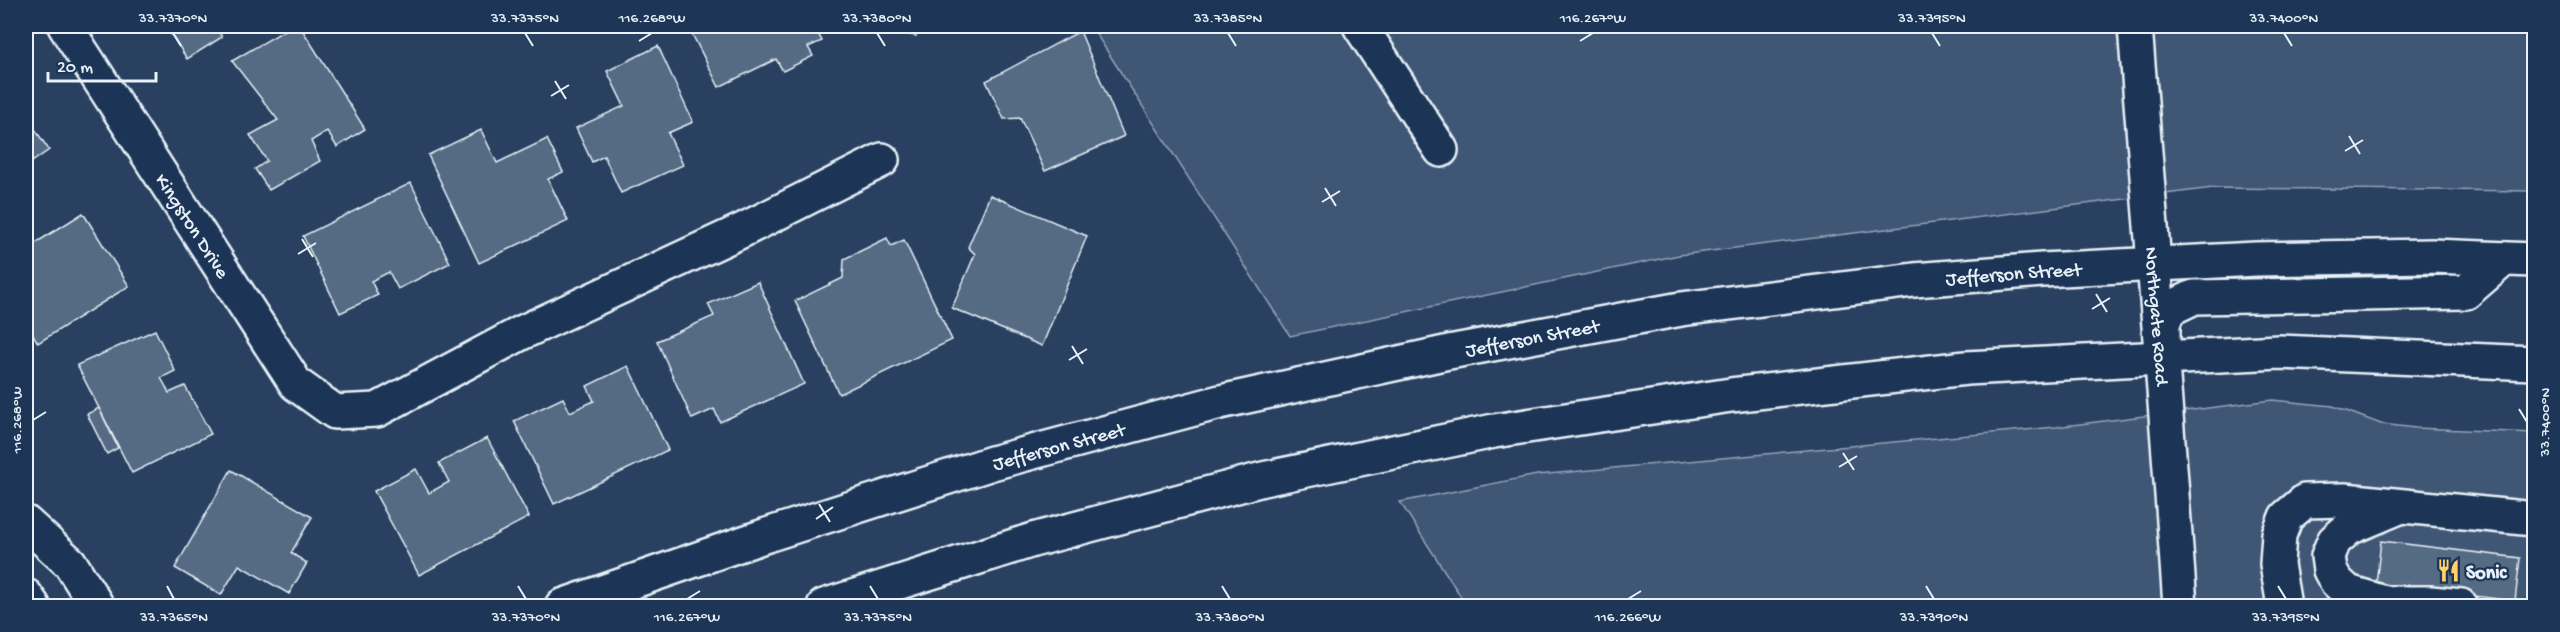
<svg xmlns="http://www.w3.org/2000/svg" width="2560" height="632" font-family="'Gochi Hand',sans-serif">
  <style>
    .green { fill: #415774; stroke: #94a4b6; stroke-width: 1.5 }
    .building { fill: #556a83; stroke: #e8f1f8; stroke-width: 1.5 }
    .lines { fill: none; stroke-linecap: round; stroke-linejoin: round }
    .minor-casing { stroke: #e8f1f8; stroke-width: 38 }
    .major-casing { stroke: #e8f1f8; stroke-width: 38 }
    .minor { stroke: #1d3557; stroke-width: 33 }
    .major { stroke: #1d3557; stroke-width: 33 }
    .ticks { fill: none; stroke: #e8f1f8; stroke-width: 2 }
    .labels { text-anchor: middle; stroke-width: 4.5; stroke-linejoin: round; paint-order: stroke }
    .street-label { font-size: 20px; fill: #e8f1f8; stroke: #1d3557 }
    .poi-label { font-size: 20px; font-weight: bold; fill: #e8f1f8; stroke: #1d3557; text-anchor: start }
    .neatline { fill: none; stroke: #e8f1f8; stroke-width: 2 }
    .ticks-label { font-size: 15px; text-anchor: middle; fill: #e8f1f8 }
  </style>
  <rect width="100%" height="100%" fill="#294061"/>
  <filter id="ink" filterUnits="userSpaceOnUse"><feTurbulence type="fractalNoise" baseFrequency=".0167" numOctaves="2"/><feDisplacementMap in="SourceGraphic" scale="12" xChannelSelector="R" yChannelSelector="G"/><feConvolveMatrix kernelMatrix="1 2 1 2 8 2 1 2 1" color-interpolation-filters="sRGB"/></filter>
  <g filter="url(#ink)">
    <g class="green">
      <polygon points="1091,26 2534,26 2534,191 2213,188 1679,255 1290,336"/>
      <polygon points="2272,400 2333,406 2381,424 2416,428 2534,433 2534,606 1467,606 1400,502 1537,475 2056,427"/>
    </g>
    <g class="building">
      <polygon points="166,26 215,26 222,37 187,59"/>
      <polygon points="292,26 300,26 365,129 337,147 327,131 311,141 320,161 269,190 255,169 267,161 250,135 278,120 232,61"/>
      <polygon points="688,26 814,26 822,41 808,47 813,56 783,71 776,59 719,87"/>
      <polygon points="872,26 918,26 916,36"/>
      <polygon points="1080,31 1124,136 1045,171 1020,118 1004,119 986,81"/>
      <polygon points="658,46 693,122 668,133 683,165 621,193 604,156 592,162 576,128 624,106 607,71"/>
      <polygon points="26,116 49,150 26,166"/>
      <polygon points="481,130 497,163 547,139 563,172 548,179 568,221 479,263 428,155"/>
      <polygon points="411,183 450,263 398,289 389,272 371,281 378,295 340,313 303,236"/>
      <polygon points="990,195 1087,236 1042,346 952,308 975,254 968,247"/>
      <polygon points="83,213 129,286 38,343 26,322 26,249"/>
      <polygon points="887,238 891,246 904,240 952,340 839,394 795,301 843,278 844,259"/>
      <polygon points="758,282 804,384 720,422 714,409 692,419 657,341 714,316 708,304"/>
      <polygon points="155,330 175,371 161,378 165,385 169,393 185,386 211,434 132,473 77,365"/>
      <polygon points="628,366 668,450 554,504 514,421 563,398 570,412 594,401 587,386"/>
      <polygon points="99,408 118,448 107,454 87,414"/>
      <polygon points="487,438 529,517 419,575 374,491 416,469 429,493 449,482 439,463"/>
      <polygon points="231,470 312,517 291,553 307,563 289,594 239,565 221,595 175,568"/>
      <polygon points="2381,541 2520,558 2515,601 2376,584"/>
    </g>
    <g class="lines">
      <defs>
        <g id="minor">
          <path id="s1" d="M65,26l231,358 39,28 42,-2 144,-77 222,-103 139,-70"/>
          <polyline points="1360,26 1441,150"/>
          <path id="s2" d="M2135,26c15,193 32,387 45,580"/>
          <polyline points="2399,507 2349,528 2334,541 2328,556 2330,570 2336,581 2348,592 2385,603 2430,603 2461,606"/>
          <polyline points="26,523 70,563 97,606"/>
          <polyline points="26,596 33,606"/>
          <polyline points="2284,606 2277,564 2279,535 2286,517 2305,501 2344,500 2534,519"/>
        </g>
        <g id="major">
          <polyline points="2163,357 2163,323 2169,309 2194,297 2466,292 2504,259"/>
          <path id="s3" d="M562,606l205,-71 225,-72 228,-61 229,-50 232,-43 233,-29 128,-10 214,-11 176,-3 102,4"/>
          <polyline points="824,606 1033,540 1263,479 1494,431 1731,395 1966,368 2279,352 2534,363"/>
        </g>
      </defs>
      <use href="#minor" class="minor-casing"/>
      <use href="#major" class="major-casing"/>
      <use href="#minor" class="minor"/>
      <use href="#major" class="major"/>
    </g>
  </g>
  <path class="ticks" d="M173,33l8,13M525,33l8,13M877,33l8,13M1228,33l8,13M1932,33l8,13M2284,33l8,13M639,41l13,-8M1580,41l13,-8M555,81l11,18M551,96l18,-11M2349,136l11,18M2345,151l18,-11M1325,188l11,18M1322,202l18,-11M302,239l11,18M298,254l18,-11M2096,294l11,18M2092,309l18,-11M1072,346l11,18M1069,360l18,-11M2519,409l8,13M33,420l13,-8M1843,453l11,17M1839,467l18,-11M819,504l11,18M816,519l17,-12M167,586l7,13M518,586l8,13M870,586l8,13M1222,586l8,13M1926,586l8,13M2278,586l8,13M687,599l13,-8M1628,599l13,-8"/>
  <defs>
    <symbol id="restaurant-bare" viewBox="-9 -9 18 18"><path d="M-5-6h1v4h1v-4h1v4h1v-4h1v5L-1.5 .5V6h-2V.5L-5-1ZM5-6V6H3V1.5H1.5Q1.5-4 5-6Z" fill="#ffd166" stroke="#1d3557" stroke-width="2.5" paint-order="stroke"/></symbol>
  </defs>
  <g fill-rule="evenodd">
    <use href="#restaurant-bare" x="2432" y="554" width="33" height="33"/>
  </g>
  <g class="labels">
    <g class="street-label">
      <text dy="7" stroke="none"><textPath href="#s1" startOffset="237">Kingston Drive</textPath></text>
      <text dy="7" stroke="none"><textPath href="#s3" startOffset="1494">Jefferson Street</textPath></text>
      <text dy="7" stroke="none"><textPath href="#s2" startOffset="291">Northgate Road</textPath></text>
      <text dy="7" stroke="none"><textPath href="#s3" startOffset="1008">Jefferson Street</textPath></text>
      <text dy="7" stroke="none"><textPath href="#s3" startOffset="522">Jefferson Street</textPath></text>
    </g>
    <g class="poi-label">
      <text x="2466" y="578">Sonic</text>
    </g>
  </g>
  <rect width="2560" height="632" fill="none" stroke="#1d3557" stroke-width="66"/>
  <path d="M48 72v9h108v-9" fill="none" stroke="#e8f1f8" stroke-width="3"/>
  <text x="57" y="72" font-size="18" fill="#e8f1f8" stroke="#1d3557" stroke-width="4.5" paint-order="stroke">20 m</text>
  <rect x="33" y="33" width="2494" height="566" class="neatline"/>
  <g class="ticks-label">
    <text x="173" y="22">33.7370°N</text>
    <text x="525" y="22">33.7375°N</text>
    <text x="652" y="22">116.268°W</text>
    <text x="877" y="22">33.7380°N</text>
    <text x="1228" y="22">33.7385°N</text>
    <text x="1593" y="22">116.267°W</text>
    <text x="1932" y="22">33.7395°N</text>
    <text x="2284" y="22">33.7400°N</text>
    <text transform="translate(16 420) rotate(-90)" y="5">116.268°W</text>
    <text transform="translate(2544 422) rotate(-90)" y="5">33.7400°N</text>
    <text x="174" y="621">33.7365°N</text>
    <text x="526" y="621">33.7370°N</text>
    <text x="687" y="621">116.267°W</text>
    <text x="878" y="621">33.7375°N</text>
    <text x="1230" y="621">33.7380°N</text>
    <text x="1628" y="621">116.266°W</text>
    <text x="1934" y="621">33.7390°N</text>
    <text x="2286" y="621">33.7395°N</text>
  </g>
</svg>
